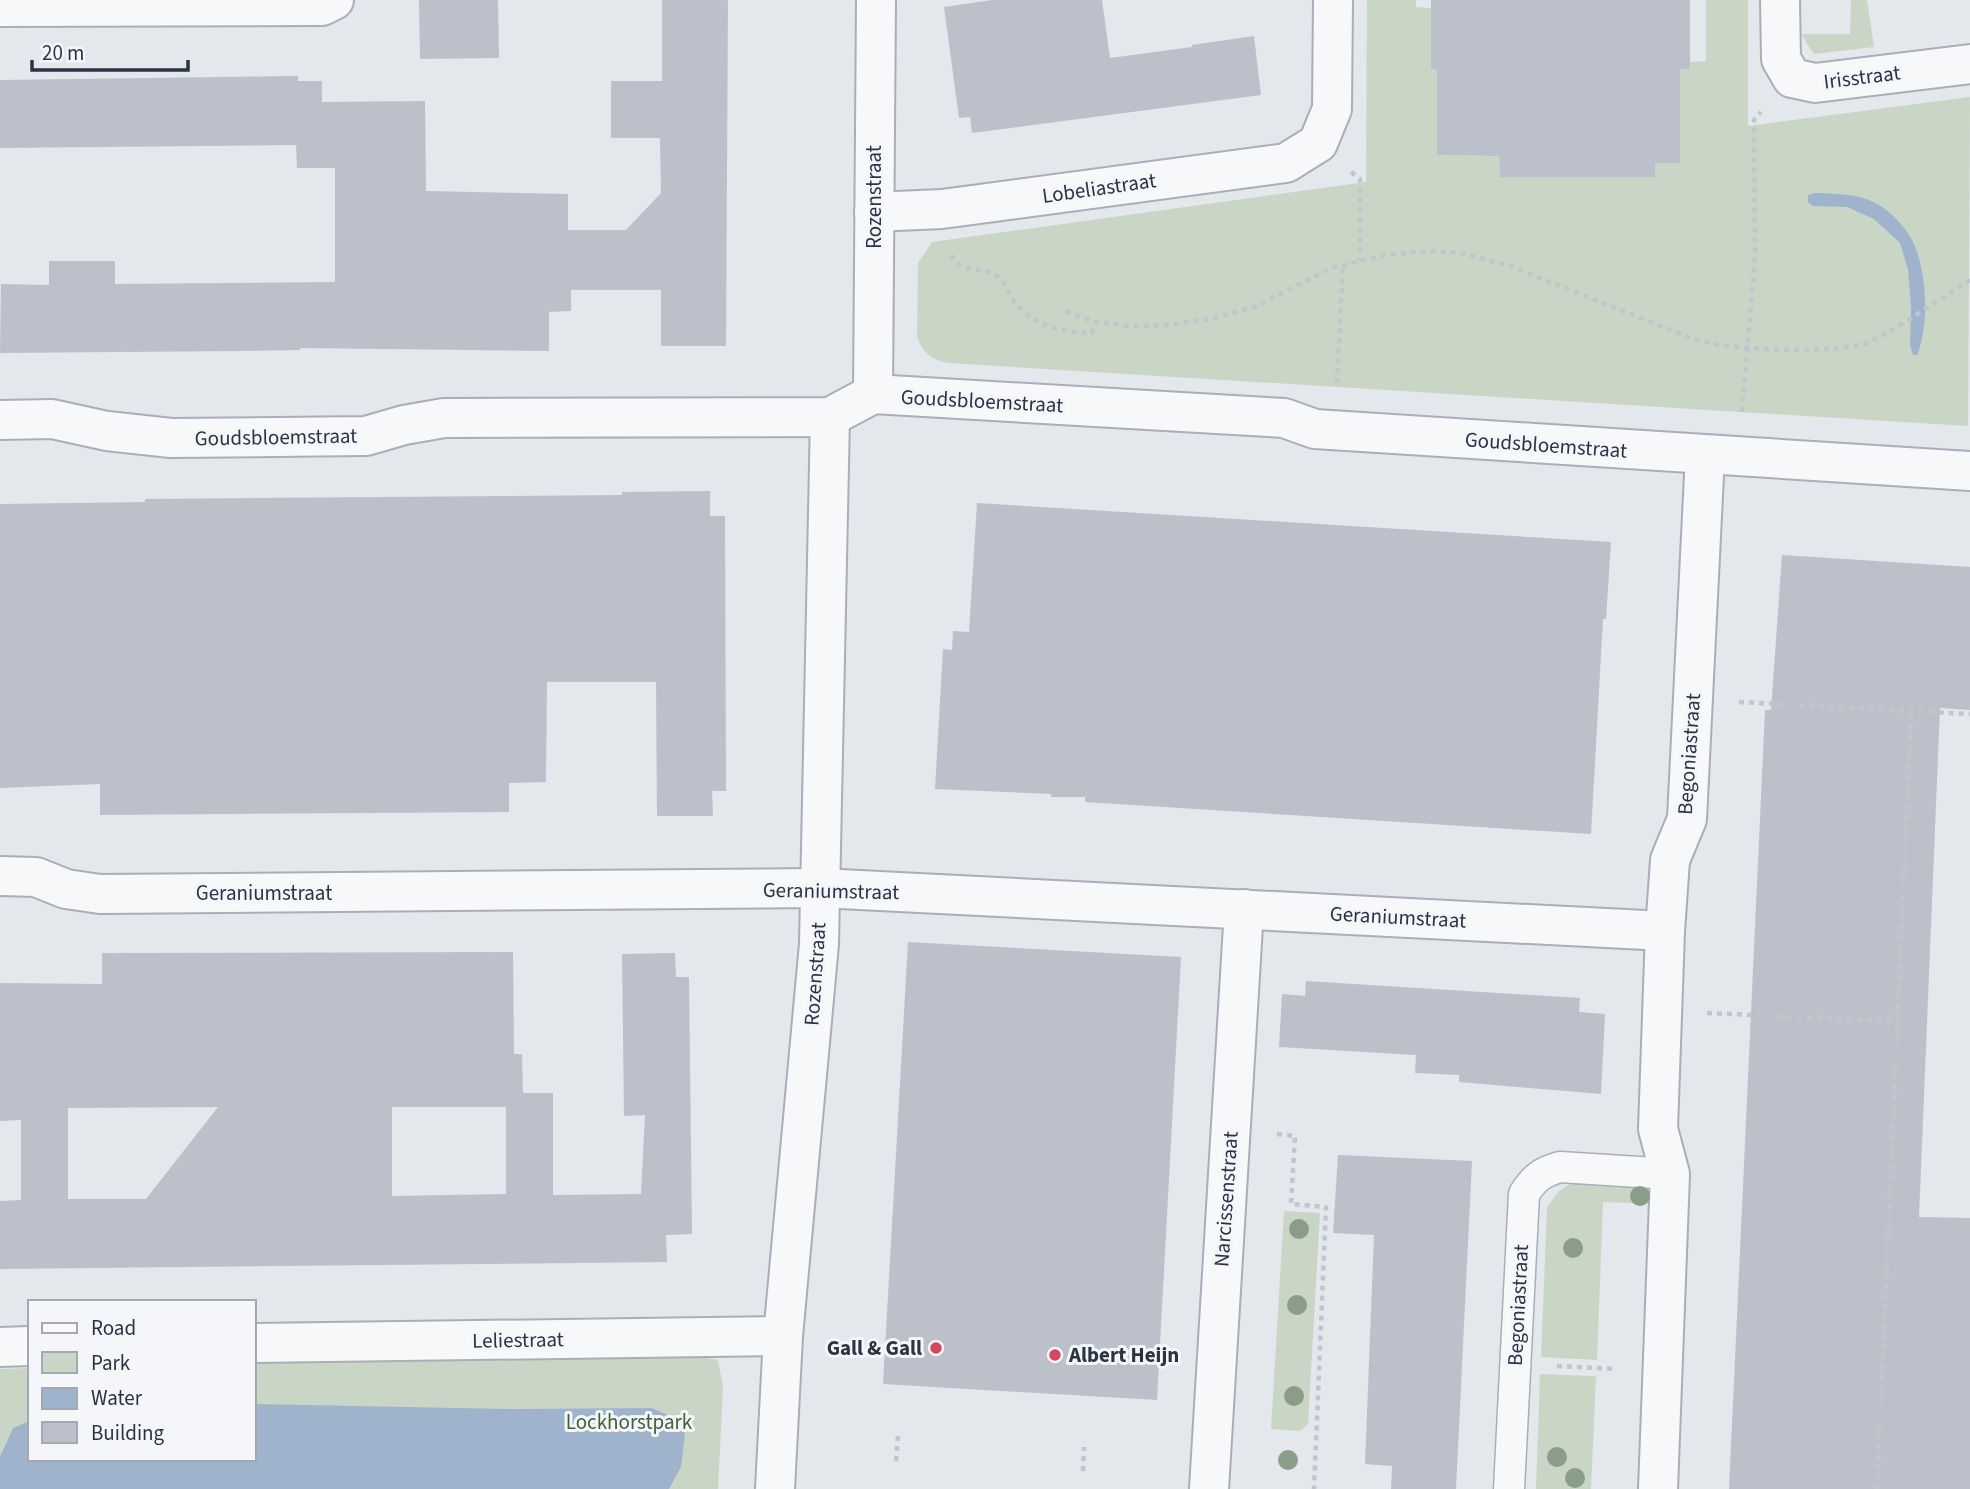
<svg xmlns="http://www.w3.org/2000/svg" width="1970" height="1489" font-family="'Source Sans 3',sans-serif">
  <style>
    .green { fill: #c9d6c5 }
    .water { fill: #9fb4cc }
    .building { fill: #bbc0ca; fill-rule: evenodd }
    .lines { fill: none; stroke-linecap: round; stroke-linejoin: round }
    .service-casing { stroke: #a9aeb7; stroke-width: 33 }
    .minor-casing { stroke: #a9aeb7; stroke-width: 42 }
    .path { stroke: #c2c5cb; stroke-width: 4.5; stroke-dasharray: 5 5; stroke-linecap: butt }
    .service { stroke: #f7f8fa; stroke-width: 30 }
    .minor { stroke: #f7f8fa; stroke-width: 38 }
    .tree { fill: #899d89 }
    .poi-dot { fill: #d1495b; stroke: #f4f6f9; stroke-width: 2.5 }
    .labels { text-anchor: middle; stroke-width: 6; stroke-linejoin: round; paint-order: stroke }
    .street-label { font-size: 21px; fill: #2b3445; stroke: #f4f6f9 }
    .poi-label { font-size: 21px; font-weight: bold; fill: #2b3445; stroke: #f4f6f9; text-anchor: end }
    .park-label { font-size: 21px; fill: #3f6138; stroke: #f4f6f9 }
  </style>
  <rect width="100%" height="100%" fill="#e4e7ec"/>
  <g class="green">
    <path d="M1367,0h49v7l15,1v61l6,1v85l62,1 1,21h154l1,-14h25v-94h10v-7l16,-1v-61h42v126l222,-29 -2,329 -1019,-63c-17,-3 -25,-9 -32,-26l1,-74 14,-21 434,-60z"/>
    <polygon points="1851,0 1867,0 1874,47 1814,54 1801,34 1850,34"/>
    <polygon points="1575,1181 1643,1186 1651,1195 1651,1204 1603,1202 1597,1360 1541,1357 1547,1207 1559,1191"/>
    <polygon points="1284,1211 1320,1213 1308,1424 1300,1431 1271,1429"/>
    <polygon points="585,1355 690,1355 718,1360 723,1387 718,1489 0,1489 0,1369 30,1368 30,1459 254,1459 254,1362"/>
    <polygon points="1540,1374 1596,1376 1591,1489 1536,1489"/>
  </g>
  <g class="water">
    <path d="M1815,193c19,1 41,0 58,9 18,8 37,29 43,47 11,30 13,77 1,106h-4l-3,-10 1,-39 -3,-36 -8,-27 -26,-24 -27,-12 -34,-1 -5,-4v-7z"/>
    <polygon points="254,1404 515,1409 652,1408 676,1419 685,1433 681,1467 669,1489 0,1489 0,1457 13,1428 30,1421 30,1459 254,1459"/>
  </g>
  <g class="building">
    <polygon points="419,0 498,0 499,58 420,59"/>
    <polygon points="662,0 728,0 726,346 661,346 661,290 571,290 571,311 549,312 549,351 300,348 300,350 240,351 0,353 1,284 49,285 49,261 115,261 115,284 335,282 335,168 297,168 296,145 0,148 0,80 298,76 298,81 322,81 322,102 425,101 426,191 568,194 568,230 626,230 661,193 660,138 611,138 611,81 662,81"/>
    <polygon points="992,0 1102,0 1110,58 1192,47 1192,45 1254,36 1261,95 972,133 970,117 959,118 944,7"/>
    <polygon points="1431,0 1690,0 1690,69 1680,69 1680,163 1655,163 1655,177 1500,177 1499,156 1437,155 1437,70 1431,69"/>
    <polygon points="710,491 710,516 725,516 726,791 712,791 713,816 657,816 656,682 547,682 546,782 509,783 509,812 100,815 100,784 0,788 0,504 145,502 145,499 622,495 622,492"/>
    <polygon points="977,503 1611,542 1606,619 1603,619 1591,834 1085,802 1085,797 1051,797 1051,794 935,789 943,649 952,650 953,631 969,632"/>
    <polygon points="1782,555 1970,567 1970,710 1940,708 1919,1217 1970,1218 1970,1489 1729,1489 1765,710 1771,710"/>
    <polygon points="908,942 1181,957 1157,1400 883,1384"/>
    <path d="M513,952l1,102h8l1,39h30v102l88,-1 4,-79 -21,1 -2,-162 53,-1 1,24h13l3,257 -26,1 1,27 -667,7v-68l21,-1v-80l-21,1v-138l102,1v-31zM218,1107l-72,92h-78v-91zM392,1107h114v87l-114,2z"/>
    <polygon points="1306,981 1580,998 1579,1012 1605,1014 1601,1094 1459,1082 1459,1075 1415,1073 1416,1055 1279,1047 1282,994 1305,996"/>
    <polygon points="1338,1155 1472,1161 1456,1489 1391,1489 1392,1466 1365,1464 1374,1235 1333,1233"/>
  </g>
  <g class="lines">
    <defs>
      <path id="service" d="M1509,1489l15,-295c10,-16 18,-22 36,-27l110,7"/>
      <g id="minor">
        <polyline points="1780,0 1781,59 1792,78 1815,83 1970,64"/>
        <polyline points="0,7 322,6 334,0"/>
        <polyline points="874,212 942,209 1286,163 1318,143 1332,109 1333,0"/>
        <polyline points="873,394 876,0"/>
        <polyline points="0,420 52,419 107,431 171,438 366,436 404,425 444,418 830,417 873,394 1284,418 1315,429 1970,471"/>
        <polyline points="0,876 36,877 66,889 100,894 820,888 1665,931"/>
        <polyline points="254,1343 783,1336"/>
        <polyline points="0,1347 30,1346"/>
        <polyline points="775,1489 783,1336 819,944 830,417"/>
        <polyline points="1209,1489 1244,909"/>
        <polyline points="1658,1489 1670,1174 1658,1129 1665,931 1670,860 1687,819 1705,455"/>
      </g>
    </defs>
    <use href="#service" class="service-casing"/>
    <use href="#minor" class="minor-casing"/>
    <g class="path">
      <polyline points="1351,172 1360,179 1360,261"/>
      <path d="M951,255c15,23 30,8 47,22 9,7 11,19 18,27 17,21 50,30 76,29l3,-11"/>
      <polyline points="1066,311 1095,322 1130,326 1170,325 1215,318 1257,306 1331,268 1386,255 1429,251 1461,253 1510,266 1691,338 1723,346 1777,350 1834,349 1865,344 1899,326 1970,280"/>
      <polyline points="1337,383 1343,265"/>
      <polyline points="1742,412 1755,256 1754,120 1761,112"/>
      <polyline points="1739,702 1970,714"/>
      <polyline points="1707,1013 1898,1021"/>
      <polyline points="1277,1134 1295,1136 1291,1204 1326,1207 1314,1489"/>
      <polyline points="1557,1366 1615,1369"/>
      <polyline points="896,1461 898,1436"/>
      <polyline points="1083,1471 1084,1447"/>
      <polyline points="1877,1489 1911,711"/>
    </g>
    <use href="#service" class="service"/>
    <use href="#minor" class="minor"/>
  </g>
  <g class="tree">
    <circle cx="1640" cy="1196" r="10"/>
    <circle cx="1299" cy="1229" r="10"/>
    <circle cx="1573" cy="1248" r="10"/>
    <circle cx="1297" cy="1305" r="10"/>
    <circle cx="1294" cy="1396" r="10"/>
    <circle cx="1557" cy="1457" r="10"/>
    <circle cx="1288" cy="1460" r="10"/>
    <circle cx="1575" cy="1478" r="10"/>
  </g>
  <g class="poi-dot">
    <circle cx="936" cy="1348" r="7"/>
    <circle cx="1055" cy="1355" r="7"/>
  </g>
  <g class="labels">
    <g class="street-label">
      <text transform="translate(1862 77) rotate(-7)" y="7">Irisstraat</text>
      <text transform="translate(1099 188) rotate(-8)" y="7">Lobeliastraat</text>
      <text transform="translate(874 197) rotate(-90)" y="7">Rozenstraat</text>
      <text transform="translate(982 401) rotate(3)" y="7">Goudsbloemstraat</text>
      <text transform="translate(276 437) rotate(-1)" y="7">Goudsbloemstraat</text>
      <text transform="translate(1546 445) rotate(4)" y="7">Goudsbloemstraat</text>
      <text transform="translate(1689 754) rotate(-86)" y="7">Begoniastraat</text>
      <text transform="translate(831 891) rotate(1)" y="7">Geraniumstraat</text>
      <text x="264" y="900">Geraniumstraat</text>
      <text transform="translate(1398 917) rotate(3)" y="7">Geraniumstraat</text>
      <text transform="translate(815 974) rotate(-86)" y="7">Rozenstraat</text>
      <text transform="translate(1226 1199) rotate(-86)" y="7">Narcissenstraat</text>
      <text transform="translate(1518 1305) rotate(-87)" y="7">Begoniastraat</text>
      <text transform="translate(518 1340) rotate(-1)" y="7">Leliestraat</text>
    </g>
    <g class="poi-label">
      <text x="922" y="1355">Gall &amp; Gall</text>
      <text x="1069" y="1362" text-anchor="start">Albert Heijn</text>
    </g>
    <g class="park-label">
      <text x="629" y="1429">Lockhorstpark</text>
    </g>
  </g>
  <rect x="28" y="1300" width="228" height="161" fill="#f4f6f9" stroke="#a4a8b1" stroke-width="2"/>
  <rect x="42" y="1323" width="35" height="10" fill="#f7f8fa" stroke="#a4a8b1" stroke-width="2"/>
  <text x="91" y="1335" font-size="21" fill="#2b3445">Road</text>
  <rect x="42" y="1352" width="35" height="21" fill="#c9d6c5" stroke="#a4a8b1" stroke-width="2"/>
  <text x="91" y="1370" font-size="21" fill="#2b3445">Park</text>
  <rect x="42" y="1388" width="35" height="21" fill="#9fb4cc" stroke="#a4a8b1" stroke-width="2"/>
  <text x="91" y="1405" font-size="21" fill="#2b3445">Water</text>
  <rect x="42" y="1422" width="35" height="21" fill="#bbc0ca" stroke="#a4a8b1" stroke-width="2"/>
  <text x="91" y="1440" font-size="21" fill="#2b3445">Building</text>
  <path d="M32 60v10h156v-10" fill="none" stroke="#2b3445" stroke-width="3.5"/>
  <text x="42" y="60" font-size="21" fill="#2b3445" stroke="#f4f6f9" stroke-width="5" paint-order="stroke">20 m</text>
</svg>
